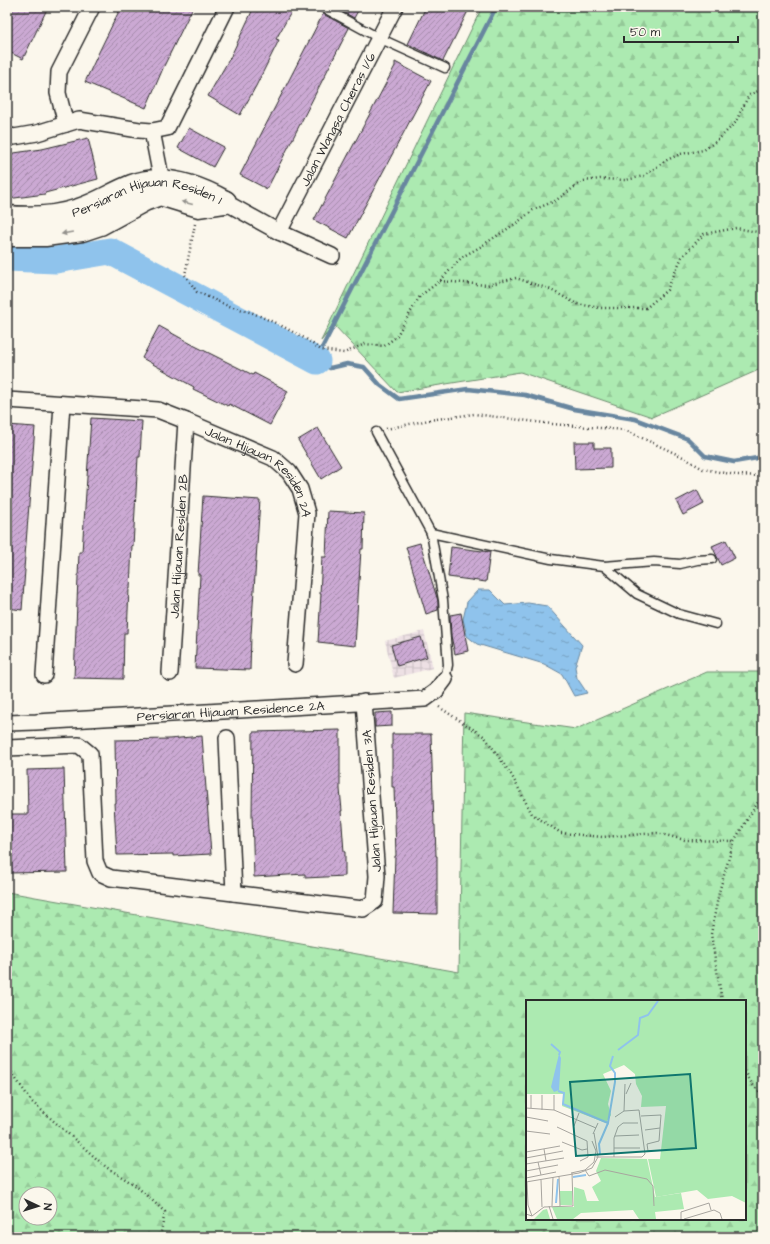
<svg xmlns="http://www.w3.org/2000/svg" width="770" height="1244" font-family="'Architects Daughter',sans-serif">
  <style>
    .industrial { fill: url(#industrial-grid) }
    .forest { fill: url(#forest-firs); stroke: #6c8a6e; fill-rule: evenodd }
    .water { fill: url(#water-ripples); stroke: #67869f }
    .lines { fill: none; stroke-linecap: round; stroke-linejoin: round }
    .stream { stroke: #67869f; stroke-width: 4.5 }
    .river { stroke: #8fc3ec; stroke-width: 27 }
    .building { fill: url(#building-hatch); stroke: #2b2b2b }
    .lane-casing { stroke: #2b2b2b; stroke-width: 11 }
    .street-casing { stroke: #2b2b2b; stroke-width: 18 }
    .secondary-casing { stroke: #2b2b2b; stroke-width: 25 }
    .path { stroke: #2b2b2b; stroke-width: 2.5; stroke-dasharray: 1 3; stroke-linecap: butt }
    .lane { stroke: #fbf7ec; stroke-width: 8 }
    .street { stroke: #fbf7ec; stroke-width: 15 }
    .secondary { stroke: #fbf7ec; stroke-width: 22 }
    .oneway { fill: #93918c }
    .labels { text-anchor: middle; stroke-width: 3; stroke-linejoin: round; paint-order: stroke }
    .street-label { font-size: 13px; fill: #2b2b2b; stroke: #fbf7ec }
    .inset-river { fill: none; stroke: #8fc3ec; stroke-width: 2 }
    .inset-road { fill: none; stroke: #a8a59f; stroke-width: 1 }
    .view { fill: #0f766e; fill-opacity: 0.15; stroke: #0f766e; stroke-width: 2 }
    .inset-edge { fill: none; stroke: #2b2b2b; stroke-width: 2 }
  </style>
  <defs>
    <pattern id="industrial-grid" width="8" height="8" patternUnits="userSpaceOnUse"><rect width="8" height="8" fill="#ede0e4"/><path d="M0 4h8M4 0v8" fill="none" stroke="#cbc0c4"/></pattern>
    <pattern id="forest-firs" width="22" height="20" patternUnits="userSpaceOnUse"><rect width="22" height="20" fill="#aceab1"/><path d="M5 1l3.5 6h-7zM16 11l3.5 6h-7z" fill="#94c998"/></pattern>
    <pattern id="water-ripples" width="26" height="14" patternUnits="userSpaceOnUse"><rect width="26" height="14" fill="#8fc3ec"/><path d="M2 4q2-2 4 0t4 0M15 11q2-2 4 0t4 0" fill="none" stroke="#759fbf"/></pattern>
    <pattern id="building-hatch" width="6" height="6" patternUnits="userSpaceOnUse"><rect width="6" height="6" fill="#cba9d3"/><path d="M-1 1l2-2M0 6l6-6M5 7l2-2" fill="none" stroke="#a58aab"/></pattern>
  </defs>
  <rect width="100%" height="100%" fill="#fbf7ec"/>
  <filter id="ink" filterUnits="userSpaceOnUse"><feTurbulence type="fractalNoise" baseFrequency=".025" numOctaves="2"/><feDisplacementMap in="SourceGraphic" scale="8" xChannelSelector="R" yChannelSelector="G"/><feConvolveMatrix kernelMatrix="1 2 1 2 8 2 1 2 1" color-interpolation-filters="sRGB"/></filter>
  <g filter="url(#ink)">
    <polygon class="industrial" points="424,631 433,668 394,678 385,641"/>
    <g class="forest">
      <polygon points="482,7 763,7 763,368 652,417 520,372 397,392 334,325 321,341"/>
      <path d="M707,672h56v565h-756v-345l452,80 5,-259 112,16zM527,1001h218v218h-218zM26,1194h24v24h-24z"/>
    </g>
    <polygon class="water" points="478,590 490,590 505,605 528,603 547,606 582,645 575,667 577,678 587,693 574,696 562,674 544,664 477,644 467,636 463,619 467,602"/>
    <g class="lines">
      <polyline class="stream" points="496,7 321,350 317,361 330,368 347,364 364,367 380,385 399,399 468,389 525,395 574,409 635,419 688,439 705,456 734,462 763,457"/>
      <polyline class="river" points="7,258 56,260 110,251 317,361"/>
    </g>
    <g class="building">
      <polygon points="11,7 48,7 23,59 7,51 7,15"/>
      <polygon points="121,7 193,7 164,66 146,108 85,82 99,52"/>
      <polygon points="254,7 294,7 276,39 279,40 256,86 240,115 208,96 231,56"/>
      <polygon points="334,7 360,7 354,18"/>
      <polygon points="426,7 470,7 443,61 408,44"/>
      <polygon points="323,14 349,28 267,189 240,175"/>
      <polygon points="395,62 431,81 348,238 314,220 395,66"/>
      <polygon points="189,128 224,147 213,167 178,148"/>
      <polygon points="88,138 98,179 45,193 45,194 7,199 7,154 42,149"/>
      <polygon points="159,326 195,346 253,375 254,373 288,391 270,425 229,404 228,406 193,389 194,387 142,358"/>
      <polygon points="91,418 142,421 140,457 138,457 133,546 132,545 130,589 129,589 127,633 124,633 123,679 74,678 79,552 82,552"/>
      <polygon points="7,425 35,427 24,569 25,570 22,610 7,608"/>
      <polygon points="318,428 341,466 321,479 298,440"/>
      <polygon points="574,442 594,442 594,448 611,448 611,468 575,469"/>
      <polygon points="697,490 704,504 683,515 676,501"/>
      <polygon points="203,496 260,500 251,635 250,670 195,668 200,575 198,575"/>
      <polygon points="328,511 364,513 363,549 361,549 355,646 318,642 321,594 320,594 322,557 326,557"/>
      <polygon points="726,540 735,558 721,565 712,546"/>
      <polygon points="420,543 438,601 438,610 426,614 406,547"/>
      <polygon points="451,547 490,552 486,582 448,577"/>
      <polygon points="461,613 468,651 455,654 451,636 450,615"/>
      <polygon points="421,637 427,657 397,666 391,645"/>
      <polygon points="392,712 392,726 375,727 375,713"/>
      <polygon points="340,730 340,789 342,811 341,811 344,852 345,852 345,876 305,878 305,874 254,877 252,815 253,732"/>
      <polygon points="392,734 431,734 434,825 435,825 436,856 437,856 437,914 393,913 395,856 396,856 394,787 392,787"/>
      <polygon points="202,736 211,854 173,856 173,854 117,855 114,803 116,803 115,740 169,739"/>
      <polygon points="64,769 67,872 7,873 7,814 28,814 27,770"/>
    </g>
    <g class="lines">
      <defs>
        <g id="lane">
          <polyline points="322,7 379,38 445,68"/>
          <polyline points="376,432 431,533 443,600 448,665 445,679"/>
          <polyline points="431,533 551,559 604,566 654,562 680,564 697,560 712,559"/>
          <polyline points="604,566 637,594 679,614 716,624"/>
        </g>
        <g id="street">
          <polyline points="66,124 58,93 59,72 92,7"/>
          <polyline points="152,131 160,172 160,190"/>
          <polyline points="7,135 14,137 37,133 79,120 139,130 152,131 167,128 227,7"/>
          <polyline points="225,202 279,232 332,256"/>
          <path id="s1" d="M279,232l116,-225"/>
          <path id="s2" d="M7,400l151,10 28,11 87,37 16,14 11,17 7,24 -12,151"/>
          <path id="s3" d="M170,673l16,-252"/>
          <polyline points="44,675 62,404"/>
          <path id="s4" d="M7,723l29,-1 389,-23 11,-8 9,-12"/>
          <polyline points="227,738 234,893"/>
          <polyline points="7,748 79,745 90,754 95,861 100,873 111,878 363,909 375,901 377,876 364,702"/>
        </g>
        <g id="secondary">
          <path id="s5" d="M7,217c24,2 49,1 72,-7 19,-6 35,-17 53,-24 31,-12 66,1 93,16"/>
          <polyline points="7,235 45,235 82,230 100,224 144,200 160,194 199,206 225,202"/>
        </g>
      </defs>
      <use href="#lane" class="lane-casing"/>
      <use href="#street" class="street-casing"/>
      <use href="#secondary" class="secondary-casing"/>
      <g class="path">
        <polyline points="195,224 185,275 197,292 226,305 253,313 280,325 306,339 321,350 344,353 365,344 384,346 396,337 420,296 440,281 462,257 480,247 518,222 533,210 555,201 583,181 600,179 626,180 644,176 665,161 680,154 704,150 719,139 735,123 749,95 763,89"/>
        <polyline points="440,281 487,285 516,278 549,289 577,304 601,308 646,308 667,290 682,257 704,234 736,228 763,233"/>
        <polyline points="386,429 429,420 474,414 552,424 625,430 683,457 703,469 736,475 763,476"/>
        <polyline points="439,707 485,737 512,776 532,814 561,833 603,837 657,833 685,840 734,841"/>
        <polyline points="722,1001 711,934 719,892 734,841 763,794"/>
        <polyline points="7,1066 32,1102 106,1167 135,1185 165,1212 161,1232 156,1237"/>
        <polyline points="745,1071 752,1084 763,1096"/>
      </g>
      <use href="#lane" class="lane"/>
      <use href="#street" class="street"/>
      <use href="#secondary" class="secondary"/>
    </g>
    <defs><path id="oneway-solid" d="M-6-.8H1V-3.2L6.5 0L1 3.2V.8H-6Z"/></defs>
    <g class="oneway">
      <use href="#oneway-solid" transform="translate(187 203) rotate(-166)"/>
      <use href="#oneway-solid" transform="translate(67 233) rotate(170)"/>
    </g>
  </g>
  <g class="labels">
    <g class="street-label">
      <text dy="5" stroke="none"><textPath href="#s1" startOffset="127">Jalan Wangsa Cheras 1/6</textPath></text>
      <text dy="5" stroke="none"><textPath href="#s5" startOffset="145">Persiaran Hijauan Residen 1</textPath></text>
      <text dy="5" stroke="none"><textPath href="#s2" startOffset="275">Jalan Hijauan Residen 2A</textPath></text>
      <text dy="5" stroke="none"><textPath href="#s3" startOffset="127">Jalan Hijauan Residen 2B</textPath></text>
      <text dy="5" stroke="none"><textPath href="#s4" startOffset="224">Persiaran Hijauan Residence 2A</textPath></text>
      <text transform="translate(371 801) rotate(-94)" y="5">Jalan Hijauan Residen 3A</text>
    </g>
  </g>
  <g transform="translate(526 1000)">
    <rect width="220" height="220" fill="#fbf7ec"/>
    <path d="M75,158l46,1 8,38 26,-4 3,16 -29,3 1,7h-17l-6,-9 -52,3 -8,6h-16l-5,-12h22v-20l10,3 3,11h12l-7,-14 9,-6 -5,-10z" fill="#aceab1"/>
    <path d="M0,1h220v202l-14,-7 -24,3 -11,-9 -41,7 -8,-38h12l6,-53 -25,1 1,-11 -6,-12 -1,-10 -11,-9 -21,9 8,17 -3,13 3,11 -5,8 -44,-17 2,-12h-38zM21,209l3,10h-16l9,-9z" fill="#aceab1"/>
    <path d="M34,191h12v14h-12z" fill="#aceab1"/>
    <path d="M33,54l2,4 -2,32 -5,2 -3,-5z" fill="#8fc3ec"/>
    <path class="inset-river" d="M25,44l9,8 -1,3M92,50l20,-15 2,-17 8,-3 10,-14M32,91l6,2 -1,11 45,19 7,-41v-9l-5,-7 3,-10M74,154l-1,-10 9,-21M47,177l13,-2M30,203l2,-24"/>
    <path class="inset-road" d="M100,94l5,-11M16,95v15M0,108l28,2M5,108v-13M28,110l42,18M28,110v-15M98,111l1,-27M115,116l20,-1 -2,26 -12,3 1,7h4M0,117l22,4M48,126l5,-13M31,127l30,14M119,130l15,-2M0,131l24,3M67,134l5,-11M89,136l24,-1M36,142l20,8 5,-1M88,148h26M18,149l2,12M0,152l34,-6M70,157h46l3,-3 -6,-44 -15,1 -9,6M88,157v-19l4,-11 5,-4h15M0,158l37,-7M54,161l8,-4 -1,-16M12,162l3,13M0,164l38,-6M59,170l4,6 16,-6 42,9 6,7 1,20M0,171l32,-6M45,173l14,-3 9,-8 2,-11 -4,-10M33,176l1,30M0,178l30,-6M15,180l1,27M0,182l53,-9 13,-5 6,-11 -4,-24M1,182l1,23 4,11M23,206l4,13M26,206l1,-29M0,214l6,2 12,-9 29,-1 -1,-33M155,219v-7l28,-9 2,7M158,219l30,-9 6,3 2,6"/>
    <path class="view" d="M164,74l6,74 -120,8 -6,-74z"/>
    <rect width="220" height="220" class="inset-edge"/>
  </g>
  <rect width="770" height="1244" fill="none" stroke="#fbf7ec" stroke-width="24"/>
  <rect x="12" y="12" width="746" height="1220" fill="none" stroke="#2b2b2b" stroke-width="1.5" filter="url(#ink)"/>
  <g transform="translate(38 1206) rotate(94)"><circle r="19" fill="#fbf7ec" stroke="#a8a59f"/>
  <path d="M0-3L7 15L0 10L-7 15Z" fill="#2b2b2b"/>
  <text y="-6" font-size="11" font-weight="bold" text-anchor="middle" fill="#2b2b2b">N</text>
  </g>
  <path d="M624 36v6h114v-6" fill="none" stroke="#2b2b2b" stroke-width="2"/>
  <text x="630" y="36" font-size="12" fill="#2b2b2b" stroke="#fbf7ec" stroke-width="3" paint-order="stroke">50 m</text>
</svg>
